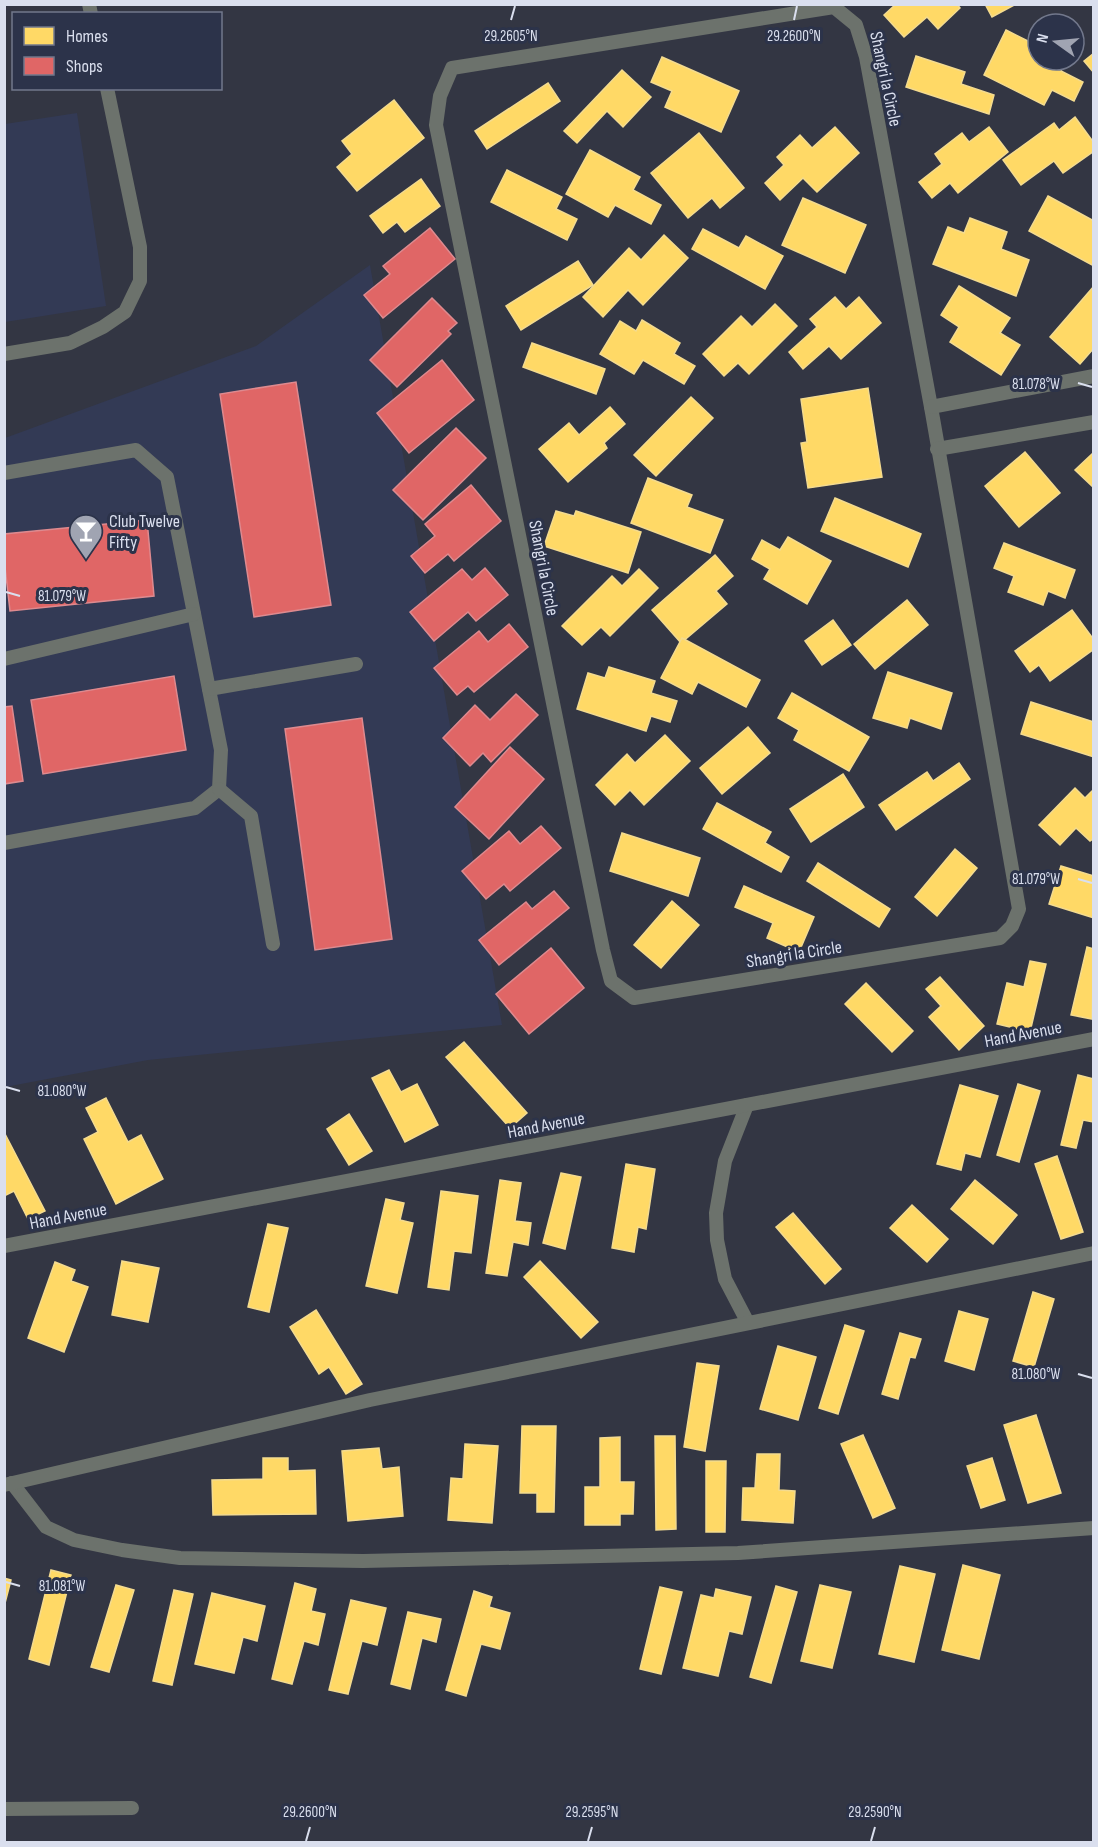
<svg xmlns="http://www.w3.org/2000/svg" width="1098" height="1847" font-family="'Sofia Sans Condensed',sans-serif">
  <style>
    .built { fill: #333a55 }
    .homes { fill: #ffd966; stroke: #f4db8f; stroke-width: 1.5 }
    .shops { fill: #e06666; stroke: #de8a8f; stroke-width: 1.5 }
    .lines { fill: none; stroke-linecap: round; stroke-linejoin: round }
    .service { stroke: #6c726c; stroke-width: 14 }
    .ticks { fill: none; stroke: #dadfee; stroke-width: 2 }
    .labels { text-anchor: middle; stroke-width: 6; stroke-linejoin: round; paint-order: stroke }
    .street-label { font-size: 18px; fill: #dadfee; stroke: #2c334a }
    .poi-label { font-size: 18px; fill: #dadfee; stroke: #2c334a; text-anchor: start }
    .ticks-label { font-size: 15px; text-anchor: middle; fill: #dadfee; stroke: #2c334a; stroke-width: 6; stroke-linejoin: round; paint-order: stroke }
  </style>
  <rect width="100%" height="100%" fill="#333643"/>
  <g class="built">
    <polygon points="77,113 106,306 5,322 5,124"/>
    <polygon points="370,265 502,1025 148,1060 5,1087 5,438 256,346"/>
  </g>
  <g class="homes">
    <polygon points="896,4 957,4 960,8 938,29 927,17 904,37 884,15"/>
    <polygon points="985,4 1016,4 992,17"/>
    <polygon points="1006,30 1038,46 1038,60 1066,60 1061,71 1083,82 1074,101 1052,90 1044,105 984,75"/>
    <polygon points="1094,53 1094,73 1084,61"/>
    <polygon points="916,56 965,72 961,84 994,95 989,114 906,87"/>
    <polygon points="662,57 739,91 721,132 665,107 672,91 651,82"/>
    <polygon points="622,70 651,97 623,127 607,111 577,143 564,131"/>
    <polygon points="548,83 560,101 487,149 475,131"/>
    <polygon points="394,100 424,138 357,191 337,167 352,154 342,141"/>
    <polygon points="1075,117 1094,143 1094,151 1063,173 1054,161 1021,185 1003,160 1054,123 1059,130"/>
    <polygon points="835,127 859,153 817,192 803,178 780,200 765,183 784,165 777,157 800,135 812,148"/>
    <polygon points="989,127 1008,152 958,193 950,183 932,198 919,182 942,164 935,154 962,133 969,142"/>
    <polygon points="699,133 744,188 720,208 712,198 688,218 651,173"/>
    <polygon points="590,150 640,177 633,190 661,205 651,224 615,205 608,217 566,194"/>
    <polygon points="507,170 562,197 556,209 577,219 567,240 491,202"/>
    <polygon points="421,179 440,206 405,232 397,222 383,233 370,216"/>
    <polygon points="1048,196 1094,221 1094,266 1029,231"/>
    <polygon points="803,198 866,225 845,273 782,245"/>
    <polygon points="970,218 1007,232 1001,249 1029,260 1016,296 933,264 948,227 964,233"/>
    <polygon points="703,229 739,248 746,236 783,256 765,289 692,249"/>
    <polygon points="664,235 688,258 643,305 628,290 603,317 583,297 629,248 641,260"/>
    <polygon points="578,261 593,285 521,330 506,306"/>
    <polygon points="959,286 1010,318 1000,333 1020,345 1001,375 950,342 959,327 941,315"/>
    <polygon points="1094,286 1094,348 1080,364 1050,337"/>
    <polygon points="835,297 846,309 859,297 881,323 841,359 829,346 803,369 789,352 817,327 810,319"/>
    <polygon points="775,304 797,326 749,374 738,363 724,376 703,354 741,316 752,327"/>
    <polygon points="642,320 680,343 674,354 695,366 684,384 643,360 634,374 600,354 620,321 636,331"/>
    <polygon points="532,343 605,369 596,394 523,367"/>
    <polygon points="868,388 882,477 808,488 801,443 807,442 801,399"/>
    <polygon points="691,397 713,418 656,476 634,455"/>
    <polygon points="610,407 625,424 604,443 607,448 568,482 539,449 569,423 579,435"/>
    <polygon points="1025,452 1060,493 1019,527 985,486"/>
    <polygon points="1093,453 1094,454 1094,488 1075,470"/>
    <polygon points="648,478 692,495 687,507 723,520 710,553 631,523"/>
    <polygon points="835,498 921,534 908,567 821,531"/>
    <polygon points="556,511 574,516 576,511 641,532 628,573 544,546"/>
    <polygon points="788,537 831,561 807,604 764,579 770,569 752,559 762,540 780,550"/>
    <polygon points="1004,543 1075,570 1065,598 1048,591 1043,605 1008,592 1014,576 994,568"/>
    <polygon points="715,555 733,576 716,591 727,604 681,643 652,610"/>
    <polygon points="639,569 658,588 610,636 601,627 582,645 562,626 612,576 622,586"/>
    <polygon points="907,600 928,625 875,669 854,644"/>
    <polygon points="1072,610 1094,640 1094,649 1050,681 1039,665 1030,672 1015,651"/>
    <polygon points="833,620 851,645 822,665 805,641"/>
    <polygon points="682,638 760,680 746,707 698,682 692,694 661,678"/>
    <polygon points="609,667 655,681 651,693 677,701 670,722 651,716 646,731 577,709 588,673 605,678"/>
    <polygon points="888,672 952,693 941,729 910,718 907,728 873,718"/>
    <polygon points="792,693 869,737 849,771 794,740 799,730 778,718"/>
    <polygon points="1031,702 1094,722 1094,757 1021,734"/>
    <polygon points="748,727 770,753 722,794 700,768"/>
    <polygon points="665,735 690,761 644,805 630,790 615,805 596,785 627,754 635,763"/>
    <polygon points="959,763 970,779 896,830 879,805 927,772 933,781"/>
    <polygon points="843,774 864,807 811,842 790,809"/>
    <polygon points="1075,788 1085,798 1094,789 1094,838 1090,841 1076,828 1060,845 1039,825"/>
    <polygon points="717,803 771,832 765,843 789,857 781,872 703,829"/>
    <polygon points="622,833 700,858 688,896 610,871"/>
    <polygon points="955,849 977,868 937,916 915,897"/>
    <polygon points="818,863 890,909 879,927 807,881"/>
    <polygon points="1061,866 1094,876 1094,918 1049,904"/>
    <polygon points="744,886 814,917 799,952 767,938 773,923 735,907"/>
    <polygon points="672,901 699,925 661,968 634,945"/>
    <polygon points="1087,947 1094,949 1092,1019 1071,1015"/>
    <polygon points="1030,961 1046,964 1030,1032 997,1024 1007,983 1024,987"/>
    <polygon points="940,977 984,1026 959,1050 929,1017 941,1006 926,989"/>
    <polygon points="866,983 913,1031 892,1052 845,1004"/>
    <polygon points="464,1042 527,1113 510,1128 446,1057"/>
    <polygon points="389,1070 401,1092 417,1084 438,1125 405,1142 372,1078"/>
    <polygon points="1078,1075 1094,1079 1094,1122 1083,1120 1076,1148 1061,1145"/>
    <polygon points="1018,1084 1040,1091 1019,1162 997,1155"/>
    <polygon points="960,1085 998,1096 980,1157 965,1153 961,1170 937,1164"/>
    <polygon points="106,1098 128,1142 141,1135 163,1179 116,1204 84,1139 98,1132 86,1108"/>
    <polygon points="349,1114 372,1151 349,1165 327,1129"/>
    <polygon points="4,1132 45,1211 28,1219 14,1191 4,1196"/>
    <polygon points="1057,1156 1083,1232 1061,1239 1035,1164"/>
    <polygon points="626,1164 655,1169 646,1229 638,1227 634,1252 612,1248"/>
    <polygon points="561,1173 581,1177 565,1249 543,1243"/>
    <polygon points="500,1180 521,1183 515,1221 531,1223 528,1245 513,1242 507,1276 486,1273"/>
    <polygon points="975,1180 1017,1215 993,1244 951,1209"/>
    <polygon points="441,1191 478,1196 471,1253 454,1251 449,1290 428,1287"/>
    <polygon points="386,1199 404,1203 400,1220 413,1223 397,1293 366,1286"/>
    <polygon points="912,1205 948,1239 927,1262 890,1228"/>
    <polygon points="793,1213 841,1269 825,1284 776,1227"/>
    <polygon points="268,1224 288,1228 269,1312 248,1307"/>
    <polygon points="122,1261 159,1268 148,1322 112,1315"/>
    <polygon points="540,1261 598,1322 581,1338 524,1277"/>
    <polygon points="55,1262 75,1270 71,1281 88,1287 64,1352 28,1338"/>
    <polygon points="1033,1292 1054,1299 1034,1367 1013,1361"/>
    <polygon points="316,1310 362,1384 346,1394 329,1367 319,1374 290,1327"/>
    <polygon points="959,1311 988,1319 974,1370 945,1361"/>
    <polygon points="845,1325 864,1331 838,1414 819,1408"/>
    <polygon points="900,1333 921,1339 915,1358 910,1357 898,1399 882,1394"/>
    <polygon points="778,1346 816,1357 798,1420 760,1409"/>
    <polygon points="697,1363 719,1366 705,1451 684,1447"/>
    <polygon points="1036,1415 1061,1493 1028,1503 1004,1425"/>
    <polygon points="522,1426 556,1426 554,1512 537,1512 537,1493 520,1493"/>
    <polygon points="863,1435 895,1508 873,1518 841,1444"/>
    <polygon points="655,1436 675,1436 676,1529 656,1530"/>
    <polygon points="620,1437 620,1482 634,1482 633,1514 620,1514 620,1525 585,1525 585,1487 600,1487 600,1438"/>
    <polygon points="465,1444 498,1446 492,1523 448,1520 451,1478 463,1479"/>
    <polygon points="379,1448 382,1469 399,1467 403,1516 348,1521 342,1451"/>
    <polygon points="757,1454 780,1454 779,1490 795,1491 793,1523 742,1520 743,1488 755,1488"/>
    <polygon points="263,1458 288,1458 288,1471 315,1470 316,1514 213,1515 212,1480 263,1479"/>
    <polygon points="992,1458 1005,1500 981,1508 967,1466"/>
    <polygon points="706,1461 726,1461 725,1532 706,1532"/>
    <polygon points="963,1565 1000,1575 979,1659 942,1650"/>
    <polygon points="900,1566 935,1574 914,1662 879,1654"/>
    <polygon points="51,1570 71,1575 49,1665 29,1659"/>
    <polygon points="4,1578 11,1580 4,1607"/>
    <polygon points="295,1583 316,1589 311,1611 325,1614 318,1645 304,1641 292,1684 272,1679"/>
    <polygon points="116,1585 134,1590 109,1672 91,1667"/>
    <polygon points="820,1585 851,1592 832,1668 801,1661"/>
    <polygon points="776,1586 797,1592 771,1683 750,1677"/>
    <polygon points="660,1587 682,1592 661,1674 640,1669"/>
    <polygon points="716,1589 751,1597 742,1634 729,1631 718,1676 683,1668 701,1595 714,1598"/>
    <polygon points="174,1590 193,1594 172,1685 153,1681"/>
    <polygon points="474,1591 492,1597 489,1607 510,1613 500,1649 481,1644 466,1696 446,1690"/>
    <polygon points="212,1593 265,1606 257,1641 243,1637 234,1673 195,1664"/>
    <polygon points="351,1600 386,1608 377,1645 362,1641 348,1694 329,1690"/>
    <polygon points="408,1612 441,1619 436,1642 422,1638 410,1689 391,1684"/>
  </g>
  <g class="shops">
    <polygon points="430,228 455,259 383,318 364,295 390,274 383,266"/>
    <polygon points="432,298 457,323 448,331 451,334 397,387 370,360"/>
    <polygon points="442,360 474,400 409,453 377,413"/>
    <polygon points="296,382 331,605 254,617 220,394"/>
    <polygon points="456,428 486,458 423,520 393,490"/>
    <polygon points="471,485 501,521 454,561 448,554 425,573 411,556 435,536 425,524"/>
    <polygon points="147,520 154,596 10,611 4,558 4,534"/>
    <polygon points="485,568 508,595 476,621 468,612 434,641 410,612 462,569 472,580"/>
    <polygon points="509,624 528,647 474,692 468,686 457,695 434,668 479,631 488,642"/>
    <polygon points="174,676 186,750 43,774 31,700"/>
    <polygon points="516,694 538,715 491,762 483,753 470,766 443,738 475,705 490,720"/>
    <polygon points="12,706 23,781 4,784 4,707"/>
    <polygon points="362,718 392,939 315,950 285,729"/>
    <polygon points="510,747 544,779 489,839 455,807"/>
    <polygon points="541,826 561,848 510,891 504,884 486,899 462,871 509,831 520,844"/>
    <polygon points="554,891 569,908 499,965 479,940 526,902 532,909"/>
    <polygon points="551,948 584,988 529,1034 496,994"/>
  </g>
  <g class="lines">
    <g class="service">
      <polyline points="89,4 91,14"/>
      <polygon points="834,7 856,25 866,57 931,407 1019,909 1012,926 1000,938 634,998 611,981 603,950 436,125 440,96 452,68"/>
      <polyline points="4,354 70,343 103,327 125,312 140,281 140,247 107,88"/>
      <polyline points="931,407 1094,376"/>
      <polyline points="937,449 1094,422"/>
      <polyline points="4,473 136,450 167,477 221,750 219,789 195,808 4,843"/>
      <polyline points="4,659 194,614"/>
      <polyline points="209,689 356,664"/>
      <polyline points="219,789 251,816 273,944"/>
      <polyline points="747,1105 725,1161 716,1213 717,1240 725,1279 748,1323"/>
      <polyline points="4,1246 1094,1039"/>
      <polyline points="12,1483 46,1527 74,1540 122,1550 180,1558 363,1561 738,1553 1094,1528"/>
      <polyline points="4,1485 370,1400 1094,1253"/>
      <polyline points="4,1809 132,1808"/>
    </g>
  </g>
  <path class="ticks" d="M511,20l4,-14M794,20l3,-14M1078,383l14,4M6,592l14,4M1078,879l14,4M6,1087l14,4M1078,1374l14,4M6,1582l14,4M306,1841l4,-14M588,1841l4,-14M871,1841l4,-14"/>
  <defs>
    <symbol id="bar-pin" viewBox="-11 -11 22 30"><path d="M0 17L-7.5 6A9.5 9.5 0 1 1 7.5 6Z" fill="#a0a4b2" stroke="#2c334a"/><path d="M-6-5H6L.8 .8V4.5H3.5V6h-7V4.5H-.8V.8Z" fill="#fff"/></symbol>
  </defs>
  <g fill-rule="evenodd">
    <use href="#bar-pin" x="67" y="512" width="38" height="52"/>
  </g>
  <g class="labels">
    <g class="street-label">
      <text transform="translate(886 79) rotate(78)" y="6">Shangri la Circle</text>
      <text transform="translate(544 568) rotate(79)" y="6">Shangri la Circle</text>
      <text transform="translate(794 954) rotate(-9)" y="6">Shangri la Circle</text>
      <text transform="translate(1023 1034) rotate(-11)" y="6">Hand Avenue</text>
      <text transform="translate(546 1125) rotate(-11)" y="6">Hand Avenue</text>
      <text transform="translate(68 1216) rotate(-11)" y="6">Hand Avenue</text>
    </g>
    <g class="poi-label">
      <text x="109" y="527">Club Twelve<tspan x="109" dy="21">Fifty</tspan></text>
    </g>
  </g>
  <g class="ticks-label">
    <text x="511" y="41">29.2605°N</text>
    <text x="794" y="41">29.2600°N</text>
    <text x="1036" y="389">81.078°W</text>
    <text x="62" y="601">81.079°W</text>
    <text x="1036" y="884">81.079°W</text>
    <text x="62" y="1096">81.080°W</text>
    <text x="1036" y="1379">81.080°W</text>
    <text x="62" y="1591">81.081°W</text>
    <text x="310" y="1817">29.2600°N</text>
    <text x="592" y="1817">29.2595°N</text>
    <text x="875" y="1817">29.2590°N</text>
  </g>
  <rect width="1098" height="1847" fill="none" stroke="#dadfee" stroke-width="12"/>
  <rect x="12" y="12" width="210" height="78" fill="#2c334a" stroke="#72788c" stroke-width="1.5"/>
  <rect x="24" y="27" width="30" height="18" fill="#ffd966" stroke="#72788c" stroke-width="1.5"/>
  <text x="66" y="42" font-size="18" fill="#dadfee">Homes</text>
  <rect x="24" y="57" width="30" height="18" fill="#e06666" stroke="#72788c" stroke-width="1.5"/>
  <text x="66" y="72" font-size="18" fill="#dadfee">Shops</text>
  <g transform="translate(1056 42) rotate(285)"><circle r="28" fill="#2c334a" stroke="#72788c" stroke-width="1.5"/>
  <path d="M0-4.5L10 22L0 15L-10 22Z" fill="#a0a4b2"/>
  <text y="-9" font-size="16" font-weight="bold" text-anchor="middle" fill="#dadfee">N</text>
  </g>
</svg>
